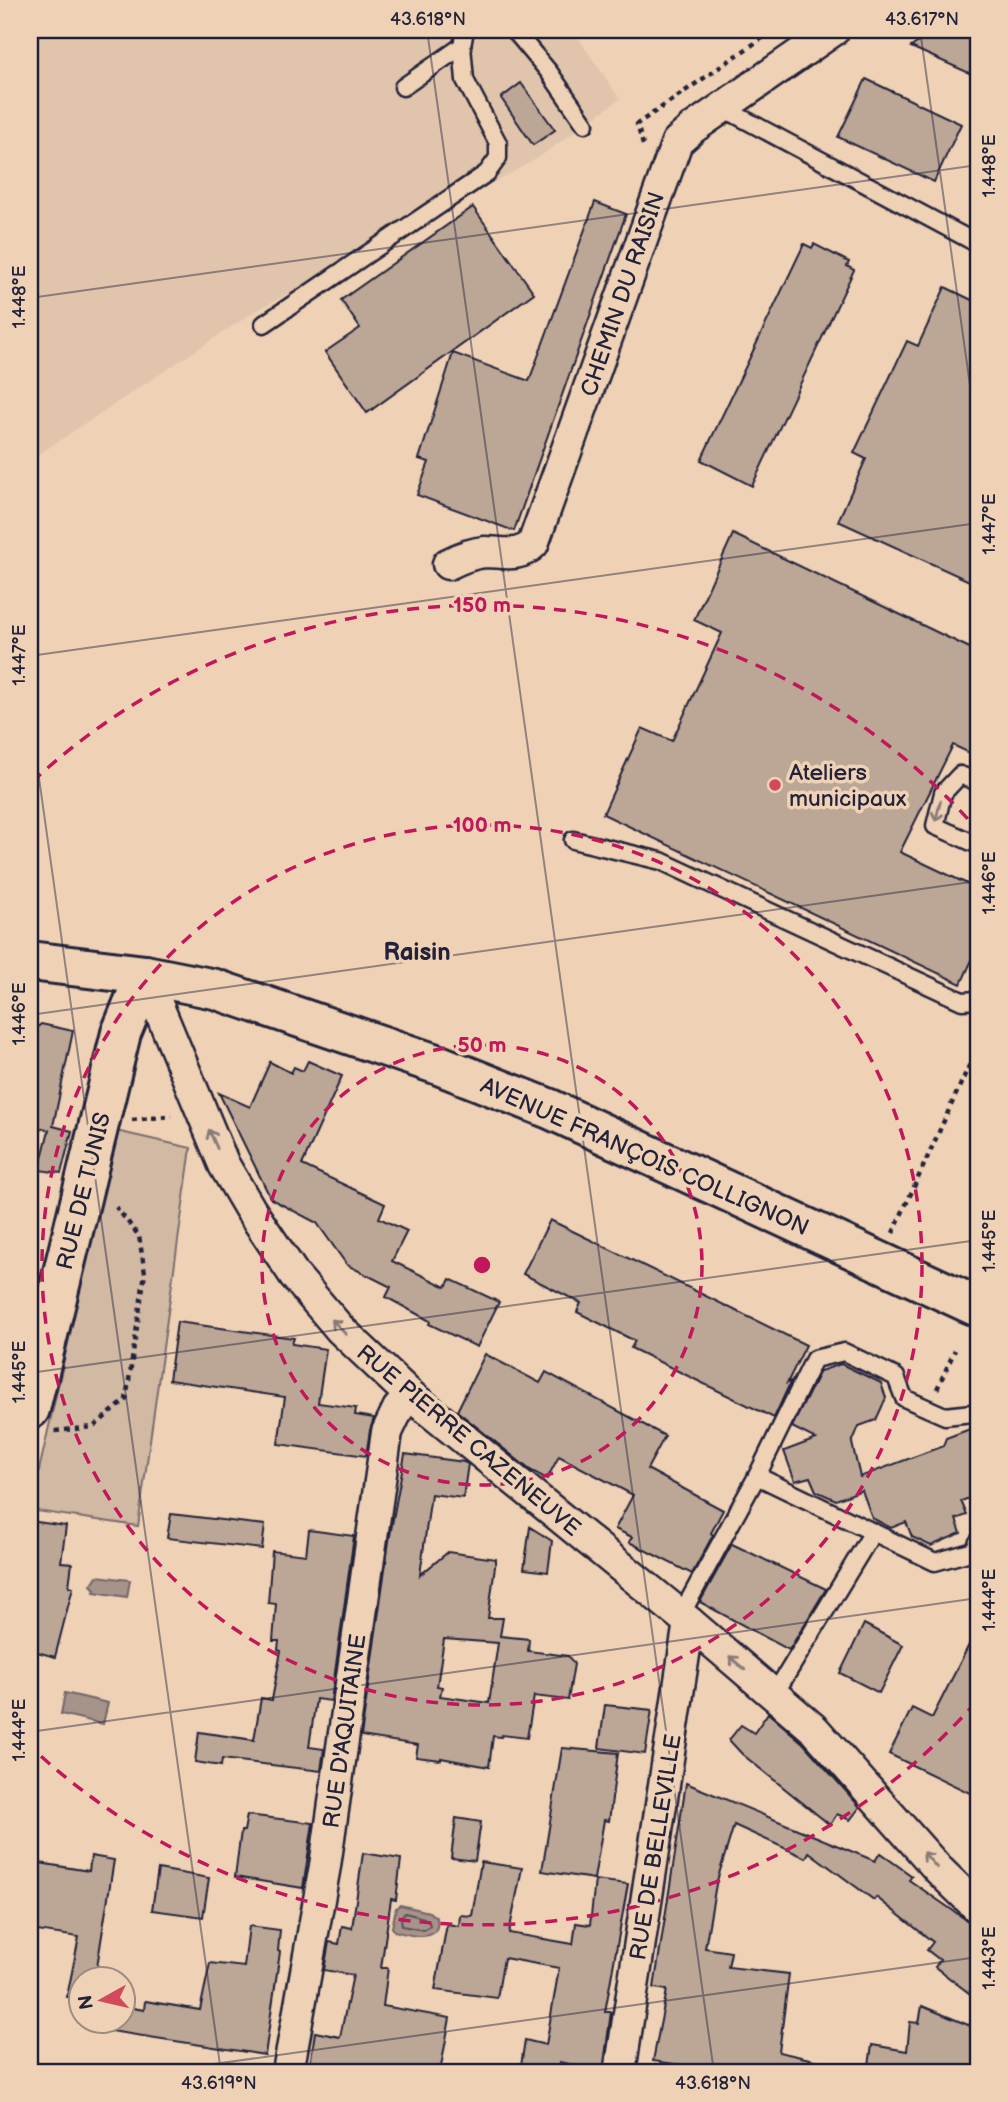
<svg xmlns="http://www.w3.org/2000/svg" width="1008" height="2102" font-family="'Balsamiq Sans',sans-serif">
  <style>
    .built { fill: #e0c5ac }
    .green { fill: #d1b9a4; stroke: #7a6e70; stroke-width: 2 }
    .water { fill: #a69389; stroke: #71666a; stroke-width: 2 }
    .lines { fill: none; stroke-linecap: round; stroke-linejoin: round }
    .shore { stroke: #574f5a; stroke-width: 2 }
    .building { fill: #bca797; stroke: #22223b; stroke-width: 2; fill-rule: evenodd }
    .lane-casing { stroke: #22223b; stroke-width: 21 }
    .street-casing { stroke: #22223b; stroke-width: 35 }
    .secondary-casing { stroke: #22223b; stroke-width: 44 }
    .path { stroke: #22223b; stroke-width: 4.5; stroke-dasharray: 5 5; stroke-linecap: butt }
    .lane { stroke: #efd2b5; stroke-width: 16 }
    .street { stroke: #efd2b5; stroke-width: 30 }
    .secondary { stroke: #efd2b5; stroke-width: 38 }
    .oneway { stroke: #887a78 }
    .ticks { fill: none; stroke: #22223b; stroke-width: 2; stroke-opacity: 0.45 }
    .ring { fill: none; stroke: #c2185b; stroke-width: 3.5; stroke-dasharray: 12 9 }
    .poi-dot { fill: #d1495b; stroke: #efd2b5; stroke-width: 2.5 }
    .labels { text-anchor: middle; stroke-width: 7; stroke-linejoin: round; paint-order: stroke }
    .street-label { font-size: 23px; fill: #22223b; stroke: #efd2b5 }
    .poi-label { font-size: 23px; fill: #22223b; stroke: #efd2b5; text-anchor: start }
    .neighbourhood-label { font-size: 24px; font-weight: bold; fill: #22223b; stroke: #efd2b5 }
    .centre { fill: #c2185b; stroke: #efd2b5; stroke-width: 3.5 }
    .ring-label { font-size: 21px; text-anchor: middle; font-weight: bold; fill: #c2185b; stroke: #efd2b5; stroke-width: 7; stroke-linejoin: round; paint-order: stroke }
    .neatline { fill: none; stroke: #22223b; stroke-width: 2.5 }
    .ticks-label { font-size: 18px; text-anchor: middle; fill: #22223b }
  </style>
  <rect width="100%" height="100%" fill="#efd2b5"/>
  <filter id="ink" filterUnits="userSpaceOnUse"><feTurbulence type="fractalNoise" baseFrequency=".0143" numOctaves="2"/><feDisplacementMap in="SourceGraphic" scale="14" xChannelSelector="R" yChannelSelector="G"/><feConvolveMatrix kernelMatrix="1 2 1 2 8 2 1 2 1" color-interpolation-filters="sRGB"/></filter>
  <g filter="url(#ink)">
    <polygon class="built" points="30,30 573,30 620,99 535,160 254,312 30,460"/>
    <polygon class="green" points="116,1131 191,1148 138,1526 30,1510"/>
    <g class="water">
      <polygon points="97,1576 130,1580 127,1597 94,1592 95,1589 91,1585"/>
      <polygon points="65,1693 108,1703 103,1724 61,1714"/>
      <path d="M400,1905l29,7 8,6c5,27 -29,17 -43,13l-2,-4 4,-19z"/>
    </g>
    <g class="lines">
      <polygon class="shore" points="405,1913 424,1918 429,1922 430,1926 423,1930 402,1926 401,1916"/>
    </g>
    <g class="building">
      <polygon points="937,30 978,30 978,77 911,47"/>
      <polygon points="866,79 961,124 934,182 838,137"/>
      <polygon points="521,83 555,130 533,145 501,98"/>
      <polygon points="595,202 626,214 514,531 417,495 429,462 419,459 453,353 529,381"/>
      <polygon points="473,207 534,293 367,413 325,352 360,328 341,300"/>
      <polygon points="804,244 812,248 814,244 849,262 847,266 854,270 752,486 701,460"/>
      <polygon points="945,287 978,303 978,585 838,521 866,459 854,453 907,341 918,346"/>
      <polygon points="733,534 978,652 978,757 953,745 900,852 978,889 978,947 961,984 603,814 642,728 672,741 722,633 694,620"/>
      <polygon points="41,1024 73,1031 53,1126 72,1131 61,1173 39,1170 49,1130 30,1126 30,1034"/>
      <polygon points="308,1061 342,1076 302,1165 385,1204 379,1218 407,1231 392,1261 446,1287 450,1279 499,1302 477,1347 429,1324 430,1321 386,1297 391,1287 347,1265 317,1223 271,1199 219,1093 250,1107 270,1062 291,1073 294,1067 303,1071"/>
      <polygon points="550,1220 806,1345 787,1383 791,1381 774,1418 631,1348 635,1341 577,1312 581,1303 523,1274"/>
      <polygon points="177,1322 294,1338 292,1344 326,1349 318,1403 356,1408 355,1415 374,1418 370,1430 366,1456 278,1444 285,1397 169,1380"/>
      <polygon points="485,1354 540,1383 546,1372 665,1436 647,1469 723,1510 711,1533 713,1535 692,1574 629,1542 632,1537 615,1529 633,1495 559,1456 547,1479 530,1470 457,1411"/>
      <polygon points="841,1364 881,1383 886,1398 876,1420 859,1426 852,1443 860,1477 943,1446 946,1438 978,1426 978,1495 961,1501 967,1515 956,1519 961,1533 931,1546 912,1537 906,1522 891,1528 872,1518 862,1490 836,1500 816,1491 810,1477 795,1481 784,1451 816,1439 792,1427 820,1371"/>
      <path d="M405,1454l59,8 4,2 -5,34 -32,-4 -11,81 28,-23 48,7 -8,59h15l-3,18 29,3 -1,12 40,5 6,8 -6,36 -34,-4 -7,42 -25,-3 -1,2 -8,-1 -4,31 -48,-9v2l-25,-3 2,-12 -57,-9 28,-195zM444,1639l54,4 -9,60 -49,-7 2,-9 -5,-1z"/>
      <polygon points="171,1514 265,1525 262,1549 167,1538"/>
      <polygon points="30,1521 66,1526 61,1562 72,1563 69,1586 73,1587 55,1657 30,1650"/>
      <polygon points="530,1527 552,1541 548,1572 524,1569"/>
      <polygon points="309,1530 354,1536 331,1701 316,1699 309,1747 324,1749 321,1771 222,1759 221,1766 195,1762 199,1732 254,1740 261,1698 272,1700 281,1651 278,1650 279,1641 273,1641 276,1604 268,1603 272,1551 306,1555"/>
      <polygon points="732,1544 826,1589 789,1650 700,1602"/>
      <polygon points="864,1624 903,1645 879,1693 840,1673"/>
      <polygon points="978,1627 978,1797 889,1754 912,1708 932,1718"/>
      <polygon points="605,1705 652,1710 645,1754 599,1748"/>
      <polygon points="768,1713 803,1743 860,1807 850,1820 837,1814 830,1825 742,1754 729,1740 741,1725 754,1733"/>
      <polygon points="562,1748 618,1753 609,1821 604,1820 594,1879 542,1871"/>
      <polygon points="686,1783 875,1861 880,1853 912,1876 909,1880 978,1928 978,2000 935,1967 940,1960 927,1950 933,1942 876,1897 874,1900 809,1852 806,1858 734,1825 716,1884 705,1948 731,1952 728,1967 789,1974 779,2052 823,2062 822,2072 763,2072 709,2064 709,2069 653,2061 667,1990 654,1988"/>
      <polygon points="247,1815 313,1823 303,1888 235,1877 241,1831 244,1831"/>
      <polygon points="456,1818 481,1822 475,1861 451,1858"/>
      <polygon points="363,1853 401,1859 396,1900 391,1899 381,1968 388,1968 383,2006 450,2018 440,2072 309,2072 315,2032 340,2037 353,1975 324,1970 329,1942 339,1944 342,1926 352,1928"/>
      <polygon points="91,1856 114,1860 95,1979 80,1979 80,1999 67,1997 79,1937 30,1930 30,1881 33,1862 89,1871"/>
      <polygon points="481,1862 522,1868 509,1933 573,1944 576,1923 590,1925 595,1880 628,1884 605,2012 611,2012 603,2071 559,2062 558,2072 520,2072 525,2040 546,2045 559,1968 504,1958 497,1998 435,1990 447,1924 459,1926 460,1915 472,1916"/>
      <polygon points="158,1869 209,1878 203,1917 152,1910"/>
      <polygon points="249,1926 280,1930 278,1951 280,1952 265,2055 91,2028 92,2021 122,2021 122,2006 144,2010 145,2001 200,2010 210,1963 244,1967"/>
      <polygon points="922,2006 978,2029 978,2072 868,2072 872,2045 907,2051 910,2022 919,2023"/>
    </g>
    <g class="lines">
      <defs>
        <g id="lane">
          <polyline points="514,30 549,72 585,124"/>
          <polyline points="403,87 462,46"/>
          <polyline points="723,108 978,244"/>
          <polyline points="264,324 487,173 498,158 498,143 465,80 462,46 465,30"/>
          <polyline points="978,782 960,775 943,793 935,826 978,845"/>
          <polyline points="573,840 661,861 962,1001 978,1000"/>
          <polyline points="978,1416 972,1413 945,1416 904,1398 896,1377 844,1352 814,1359 757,1476 935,1562 974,1551 978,1542"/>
          <polyline points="681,1615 757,1476"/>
          <polyline points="774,1695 873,1532"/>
        </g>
        <g id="street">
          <path d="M448,564c12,-6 24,-11 37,-12 18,0 34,6 48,-8l144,-402 16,-14 141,-98"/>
          <polyline points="145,975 224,1165 250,1209 295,1276 340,1329 410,1395 689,1622 815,1730 939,1870 978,1908"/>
          <polyline points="288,2072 325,1866 387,1432 398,1409 410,1395"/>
          <polyline points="620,2072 689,1622"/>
        </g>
        <g id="secondary">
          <polyline points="30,961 145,975 215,989 439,1065 550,1109 978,1307"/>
          <polyline points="30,1409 121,1033 145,975"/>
        </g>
      </defs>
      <use href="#lane" class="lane-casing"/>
      <use href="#street" class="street-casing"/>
      <use href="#secondary" class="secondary-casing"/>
      <g class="path">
        <polyline points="643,145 637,124 774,30"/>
        <polyline points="132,1120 172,1116"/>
        <polyline points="893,1233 978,1046"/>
        <polyline points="937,1389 955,1350"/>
        <polyline points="55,1431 93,1427 126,1400 145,1273 139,1236 116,1207"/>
      </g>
      <use href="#lane" class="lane"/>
      <use href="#street" class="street"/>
      <use href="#secondary" class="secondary"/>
    </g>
    <defs><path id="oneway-shaft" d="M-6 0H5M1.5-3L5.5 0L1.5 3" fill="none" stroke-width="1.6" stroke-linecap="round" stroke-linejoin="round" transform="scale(1.75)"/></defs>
    <g class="oneway">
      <use href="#oneway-shaft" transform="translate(938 811) rotate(104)"/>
      <use href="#oneway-shaft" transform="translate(213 1139) rotate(-114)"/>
      <use href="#oneway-shaft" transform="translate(339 1327) rotate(-133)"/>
      <use href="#oneway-shaft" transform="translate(737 1663) rotate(-139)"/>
      <use href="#oneway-shaft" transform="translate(930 1860) rotate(-131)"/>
    </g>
  </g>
  <path class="ticks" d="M427,30l287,2042M920,30l58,412M30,298l948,-133M30,656l948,-133M30,714l191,1358M30,1015l948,-134M30,1373l948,-133M30,1732l948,-134M157,2072l821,-115"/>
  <g class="ring">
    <circle cx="482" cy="1265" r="220"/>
    <circle cx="482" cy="1265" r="440"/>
    <path d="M976 1702A660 660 0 0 1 32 1748M32 782A660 660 0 0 1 976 828"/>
  </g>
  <circle class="poi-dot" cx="775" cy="785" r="7"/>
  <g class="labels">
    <g class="street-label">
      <text transform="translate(622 294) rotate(-71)" y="8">CHEMIN DU RAISIN</text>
      <text transform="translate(645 1156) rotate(24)" y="8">AVENUE FRANÇOIS COLLIGNON</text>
      <text transform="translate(83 1191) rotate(-76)" y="8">RUE DE TUNIS</text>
      <text transform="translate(469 1440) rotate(40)" y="8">RUE PIERRE CAZENEUVE</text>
      <text transform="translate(344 1731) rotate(-82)" y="8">RUE D'AQUITAINE</text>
      <text transform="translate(655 1847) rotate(-81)" y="8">RUE DE BELLEVILLE</text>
    </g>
    <g class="poi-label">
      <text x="789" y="780">Ateliers<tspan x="789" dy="26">municipaux</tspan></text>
    </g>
    <g class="neighbourhood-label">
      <text x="417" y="960">Raisin</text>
    </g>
  </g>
  <circle cx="482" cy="1265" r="10" class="centre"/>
  <g class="ring-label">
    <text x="482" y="612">150 m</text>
    <text x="482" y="832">100 m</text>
    <text x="482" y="1052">50 m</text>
  </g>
  <rect width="1008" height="2102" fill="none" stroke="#efd2b5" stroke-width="77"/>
  <g transform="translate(102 2000) rotate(262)"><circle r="33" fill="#efd2b5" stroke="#9d8c84" stroke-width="2"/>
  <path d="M0-5L12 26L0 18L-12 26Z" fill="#d1495b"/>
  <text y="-10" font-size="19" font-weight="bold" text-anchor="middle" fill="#22223b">N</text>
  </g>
  <rect x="38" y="38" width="932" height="2026" class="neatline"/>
  <g class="ticks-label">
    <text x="428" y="25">43.618°N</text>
    <text x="922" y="25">43.617°N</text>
    <text transform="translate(989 166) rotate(-90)" y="6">1.448°E</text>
    <text transform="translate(19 297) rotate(-90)" y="6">1.448°E</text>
    <text transform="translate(989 524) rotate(-90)" y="6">1.447°E</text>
    <text transform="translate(19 655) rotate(-90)" y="6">1.447°E</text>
    <text transform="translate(989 883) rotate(-90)" y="6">1.446°E</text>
    <text transform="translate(19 1014) rotate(-90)" y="6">1.446°E</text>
    <text transform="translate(989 1241) rotate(-90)" y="6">1.445°E</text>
    <text transform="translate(19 1372) rotate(-90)" y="6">1.445°E</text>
    <text transform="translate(989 1600) rotate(-90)" y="6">1.444°E</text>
    <text transform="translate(19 1730) rotate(-90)" y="6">1.444°E</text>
    <text transform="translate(989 1958) rotate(-90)" y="6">1.443°E</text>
    <text x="219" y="2089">43.619°N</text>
    <text x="713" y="2089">43.618°N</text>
  </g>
</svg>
